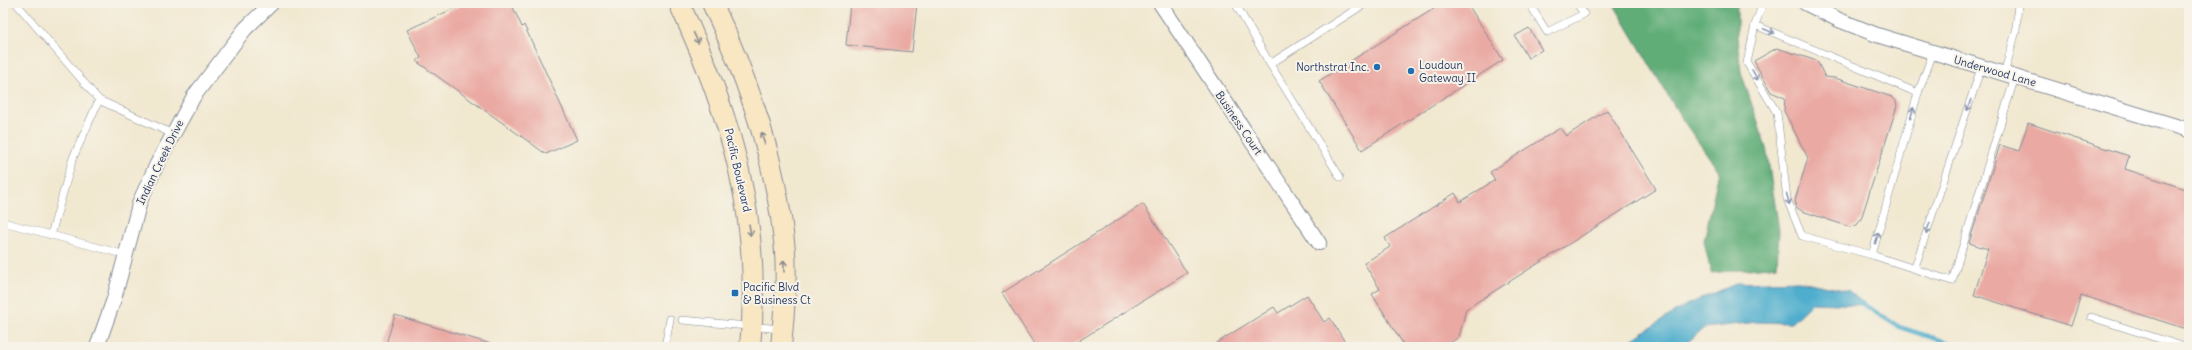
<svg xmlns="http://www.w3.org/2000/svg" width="2192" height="350" font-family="Delius,sans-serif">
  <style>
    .forest { fill: #60ad78; stroke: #3e6e6b }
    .water { fill: #4faecd; stroke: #356e96 }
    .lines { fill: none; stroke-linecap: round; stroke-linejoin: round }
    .stream { stroke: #4faecd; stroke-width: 4.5 }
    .building { fill: #eaa9a3 }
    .service-casing { stroke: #868c97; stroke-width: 8 }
    .minor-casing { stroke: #868c97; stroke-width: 16 }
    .secondary-casing { stroke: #868c97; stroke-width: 22 }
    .service { stroke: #fff; stroke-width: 7 }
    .minor { stroke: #fff; stroke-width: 14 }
    .secondary { stroke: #f9e7c3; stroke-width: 20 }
    .oneway { stroke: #8d97ae }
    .oneway2 { stroke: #8a8b90 }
    .poi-dot { fill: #1f6fb2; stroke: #f7f3e8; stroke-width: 1.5 }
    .labels { text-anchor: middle; stroke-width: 4; stroke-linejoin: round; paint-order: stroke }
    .poi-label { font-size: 11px; fill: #1b2f5e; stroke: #f7f3e8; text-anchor: start }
    .street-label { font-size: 11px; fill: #1b2f5e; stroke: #f7f3e8 }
  </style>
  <rect width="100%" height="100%" fill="#f7f3e8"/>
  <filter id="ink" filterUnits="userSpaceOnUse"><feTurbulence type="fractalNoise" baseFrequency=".025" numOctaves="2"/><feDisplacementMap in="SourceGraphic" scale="8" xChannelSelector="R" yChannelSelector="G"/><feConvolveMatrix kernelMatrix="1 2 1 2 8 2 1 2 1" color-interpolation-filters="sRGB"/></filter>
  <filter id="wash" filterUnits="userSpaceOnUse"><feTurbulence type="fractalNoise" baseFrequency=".012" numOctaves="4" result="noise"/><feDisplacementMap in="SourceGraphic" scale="16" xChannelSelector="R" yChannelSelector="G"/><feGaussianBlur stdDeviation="0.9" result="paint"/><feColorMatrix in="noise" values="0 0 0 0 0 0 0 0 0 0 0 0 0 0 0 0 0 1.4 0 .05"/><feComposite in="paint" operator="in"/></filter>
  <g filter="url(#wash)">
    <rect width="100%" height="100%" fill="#f1e8d0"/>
    <polygon class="forest" points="1613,3 1737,3 1737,38 1741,72 1766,147 1779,230 1777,266 1711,273 1704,241 1719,171 1682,119"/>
    <polygon class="water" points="1799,281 1849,291 1865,305 1812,303 1791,323 1757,322 1704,328 1682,347 1620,347 1686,305 1738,283"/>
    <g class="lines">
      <polyline class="stream" points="1861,303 1899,327 1962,347"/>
    </g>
    <g id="blocks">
      <g class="building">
        <polygon points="466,3 511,3 522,27 524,25 577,140 546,154 416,61 421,58 407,30"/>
        <polygon points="850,3 917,3 912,52 846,45"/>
        <polygon points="1443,3 1467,3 1503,60 1362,150 1319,81"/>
        <polygon points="1529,28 1542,50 1528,58 1515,36"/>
        <polygon points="1777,48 1817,61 1825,77 1835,78 1892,97 1896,101 1897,106 1861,219 1857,225 1850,227 1802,211 1796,207 1795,200 1808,158 1784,111 1785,98 1771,92 1754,61"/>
        <polygon points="1607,110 1656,189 1466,309 1459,337 1444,347 1405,347 1372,294 1380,289 1364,263 1390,247 1385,238 1455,193 1460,202 1495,180 1490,172 1560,128 1566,136"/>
        <polygon points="2028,123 2129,156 2125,169 2189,190 2189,330 2081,295 2071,326 1974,295 1988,249 1969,243 2000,145 2019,151"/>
        <polygon points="1143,204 1187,273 1069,347 1036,347 1002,293"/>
        <polygon points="1307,295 1324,322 1330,318 1348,347 1210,347 1274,307 1278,313"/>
        <polygon points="395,315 491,344 490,347 385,347"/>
      </g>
    </g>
  </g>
  <g filter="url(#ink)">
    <use href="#blocks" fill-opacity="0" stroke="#868c97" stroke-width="1"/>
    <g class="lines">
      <defs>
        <g id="service">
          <polyline points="16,3 99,100"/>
          <polyline points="1235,3 1270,64 1340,177"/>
          <polyline points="1529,3 1547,32 1584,14 1577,3"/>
          <polyline points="1763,3 1755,25 1918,93"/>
          <polyline points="1755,25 1747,63 1777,113 1787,199 1802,236 1872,255 1918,93 1933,53"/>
          <polyline points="1270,64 1366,3"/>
          <polyline points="2004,74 2016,31 2018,3"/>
          <polyline points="3,222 126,255"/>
          <polyline points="51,235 73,158 99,100 173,134"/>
          <polyline points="1872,255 1952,281 2015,77"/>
          <polyline points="1915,267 1981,68"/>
          <polyline points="2091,317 2185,347"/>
          <polyline points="682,320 781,329"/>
          <polyline points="665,347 670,319"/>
        </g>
        <g id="minor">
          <polyline points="1160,3 1319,243"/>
          <polyline points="1805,3 1839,20 1877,35 2189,130"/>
          <polyline points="97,347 114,299 140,201 157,164 194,96 245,29 272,3"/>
        </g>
        <g id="secondary">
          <path d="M679,3c52,112 84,219 71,344"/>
          <path d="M712,3c36,75 63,155 72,238 4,34 0,71 -3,106"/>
        </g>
      </defs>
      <use href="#service" class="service-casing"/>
      <use href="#minor" class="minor-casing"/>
      <use href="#secondary" class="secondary-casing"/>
      <use href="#service" class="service"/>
      <use href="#minor" class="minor"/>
      <use href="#secondary" class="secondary"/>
    </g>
    <defs><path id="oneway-shaft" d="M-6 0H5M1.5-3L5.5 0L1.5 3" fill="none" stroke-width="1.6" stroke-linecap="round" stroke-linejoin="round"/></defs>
    <g class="oneway">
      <use href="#oneway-shaft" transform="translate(1769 31) rotate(23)"/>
      <use href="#oneway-shaft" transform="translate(1755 75) rotate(60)"/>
      <use href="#oneway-shaft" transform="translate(1969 105) rotate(108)"/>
      <use href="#oneway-shaft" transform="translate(1912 113) rotate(-74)"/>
      <use href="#oneway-shaft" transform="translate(1788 199) rotate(75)"/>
      <use href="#oneway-shaft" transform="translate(1928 228) rotate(108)"/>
      <use href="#oneway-shaft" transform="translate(1877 238) rotate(-74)"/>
    </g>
    <g class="oneway2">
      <use href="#oneway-shaft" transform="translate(696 38) rotate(65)"/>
      <use href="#oneway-shaft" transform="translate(763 138) rotate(-104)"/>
      <use href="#oneway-shaft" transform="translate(750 230) rotate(81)"/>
      <use href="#oneway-shaft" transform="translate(784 266) rotate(-90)"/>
    </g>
  </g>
  <g class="poi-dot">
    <circle cx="1377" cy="67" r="4"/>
    <circle cx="1411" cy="71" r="4"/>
    <rect x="731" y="289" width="8" height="8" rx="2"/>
  </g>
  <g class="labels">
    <g class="poi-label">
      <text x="1419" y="69">Loudoun<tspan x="1419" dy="13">Gateway II</tspan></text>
      <text x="1369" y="71" text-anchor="end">Northstrat Inc.</text>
      <text x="743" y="291">Pacific Blvd<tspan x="743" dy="13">&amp; Business Ct</tspan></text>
    </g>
    <g class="street-label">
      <text transform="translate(1995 71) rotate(16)" y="4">Underwood Lane</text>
      <text transform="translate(1239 123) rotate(56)" y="4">Business Court</text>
      <text transform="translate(160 162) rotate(-64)" y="4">Indian Creek Drive</text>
      <text transform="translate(738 170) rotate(77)" y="4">Pacific Boulevard</text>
    </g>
  </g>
  <rect width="2192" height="350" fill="none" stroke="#f7f3e8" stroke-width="16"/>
</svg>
